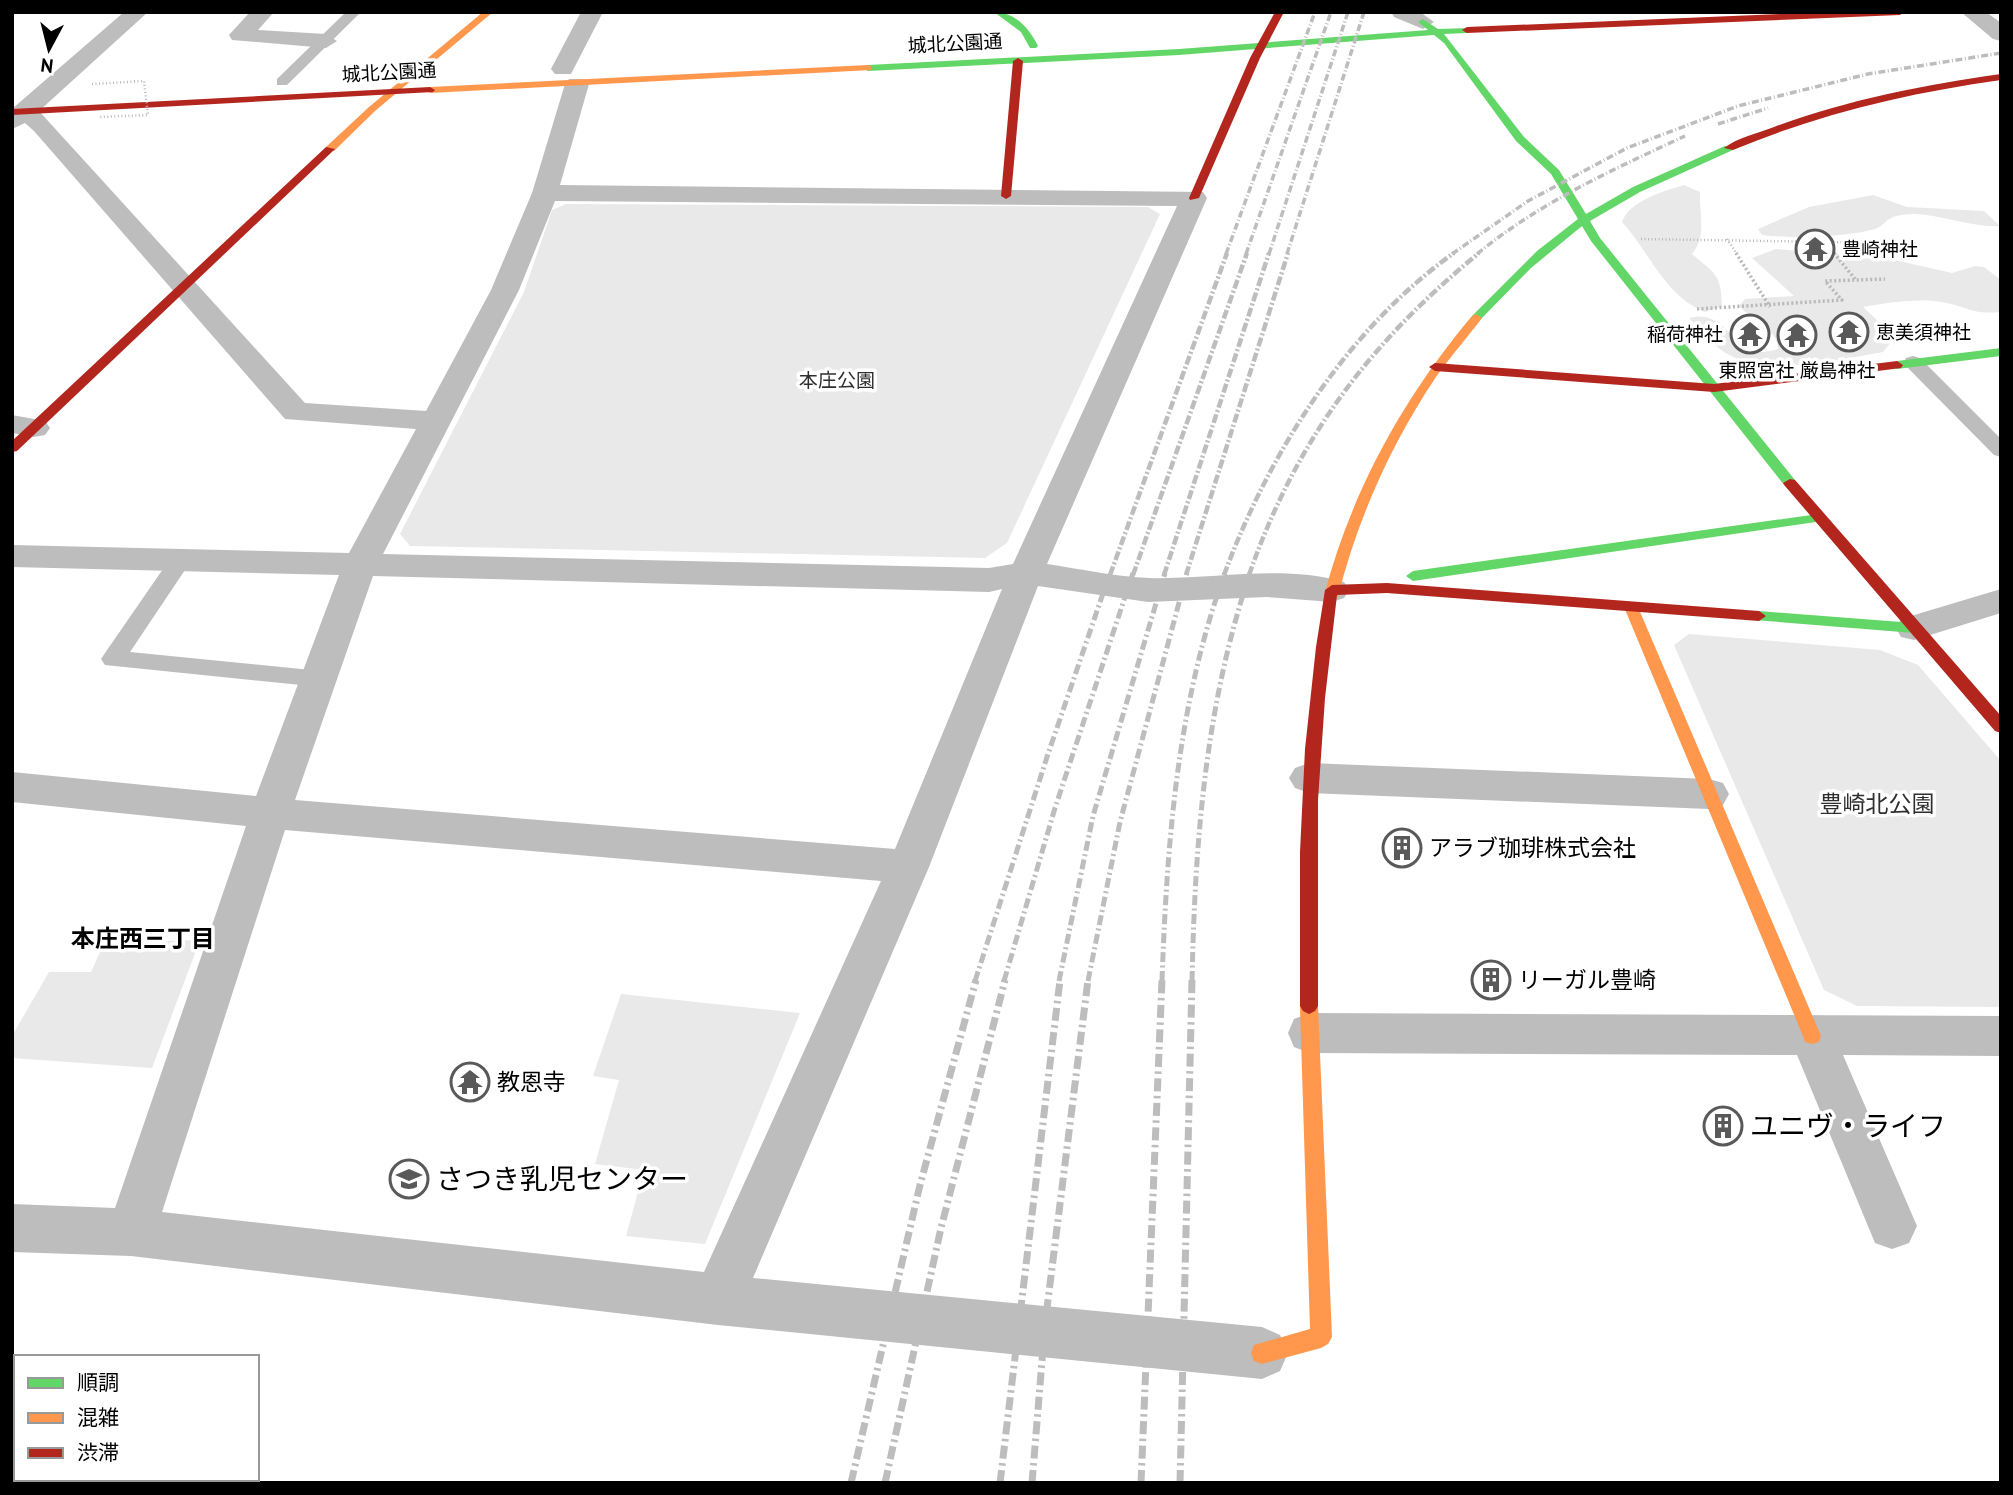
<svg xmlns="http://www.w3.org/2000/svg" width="2013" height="1495" font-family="'PT Sans','Noto Sans JP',sans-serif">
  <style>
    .green { fill: #e9e9e9 }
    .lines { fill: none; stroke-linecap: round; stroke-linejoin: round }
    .path-far1 { stroke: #b8b8b8; stroke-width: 2.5; stroke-dasharray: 1 2.5; stroke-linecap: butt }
    .path { stroke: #b8b8b8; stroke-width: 3.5; stroke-dasharray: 2 2.5; stroke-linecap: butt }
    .lane { fill: #bdbdbd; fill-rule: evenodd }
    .street { fill: #bdbdbd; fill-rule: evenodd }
    .fast { fill: #63d668; fill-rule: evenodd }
    .slow { fill: #ff974d; fill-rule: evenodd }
    .jam { fill: #b3261e; fill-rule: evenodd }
    .rail-far3 { stroke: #bdbdbd; stroke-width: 3.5; stroke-dasharray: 7 2.5 1 2.5; stroke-linecap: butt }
    .rail-far2 { stroke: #bdbdbd; stroke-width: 4.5; stroke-dasharray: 9 2.5 2 2.5; stroke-linecap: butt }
    .rail-far1 { stroke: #bdbdbd; stroke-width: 5; stroke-dasharray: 10 3.5 2 3.5; stroke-linecap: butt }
    .rail { stroke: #bdbdbd; stroke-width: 7; stroke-dasharray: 13 4.5 2.5 4.5; stroke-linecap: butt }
    .path-bridge { stroke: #b8b8b8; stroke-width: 2.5; stroke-dasharray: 1 2.5; stroke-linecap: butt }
    .labels { text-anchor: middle; stroke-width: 7; stroke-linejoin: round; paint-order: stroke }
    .far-street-label { font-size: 19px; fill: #000; stroke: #fff }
    .far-poi-label { font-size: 19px; fill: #000; stroke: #fff; text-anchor: start }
    .far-park-label { font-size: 19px; fill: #2e2e2e; stroke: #fff }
    .park-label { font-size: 23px; fill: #2e2e2e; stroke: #fff }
    .poi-label { font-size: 23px; fill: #000; stroke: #fff; text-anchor: start }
    .neighbourhood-label { font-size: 24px; font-weight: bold; fill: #000; stroke: #fff }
    .near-poi-label { font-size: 28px; fill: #000; stroke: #fff; text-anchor: start }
  </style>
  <rect width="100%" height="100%" fill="#fff"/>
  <g class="green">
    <path d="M1684,185l16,7c-1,22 7,44 -8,62 23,20 29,19 30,52l-17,6c-40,-16 -55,-59 -83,-90 7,-21 42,-31 62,-37z"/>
    <path d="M1873,195l34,12 77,4 16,15c-32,3 -75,-20 -107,-9 -7,3 -11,10 -18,12 -27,8 -86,10 -113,6l-4,-6 51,-22z"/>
    <polygon points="566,204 1148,207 1160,214 1007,543 985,558 410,546 400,534 524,292 552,210"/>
    <path d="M1776,249l110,9 66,15 23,-7 9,1 17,13v32c-31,3 -33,-6 -60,-10 -25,-4 -53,1 -78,5l16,15 12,20 -8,10c-47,8 -118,26 -159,0 -13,-9 -24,-23 -35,-34 41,-12 44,47 89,31 1,-19 -27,-30 -39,-43l6,-7 49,-3 -42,-38z"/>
    <polygon points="1689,634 1880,650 1918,665 2001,761 2001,1007 1857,1006 1824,990 1674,645"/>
    <polygon points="200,940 152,1068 12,1058 12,1036 49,972 91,972 104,943"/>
    <polygon points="621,994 800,1013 705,1244 626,1236 644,1170 595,1164 619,1080 593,1076"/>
  </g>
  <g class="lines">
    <g class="path-far1">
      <polyline points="1641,239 1890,243"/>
      <polyline points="1727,239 1737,254"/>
      <polyline points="1827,243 1836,254"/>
    </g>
    <g class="path">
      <polyline points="1736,253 1770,307"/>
      <polyline points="1834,253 1855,279"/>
      <polyline points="1697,309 1842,300 1825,281 1885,279"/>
    </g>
    <g class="lane">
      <polygon points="346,12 361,12 287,85 277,85 277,79"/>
      <polygon points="1913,356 1920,358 2001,439 2001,457 1994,455 1906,366 1904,362 1906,358"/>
      <polygon points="180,554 188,556 191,561 130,652 321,671 329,673 333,679 329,685 321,687 105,665 101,659 105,653 172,556"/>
    </g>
    <g class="street">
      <path d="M124,12h24l-109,99 266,292 121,8 65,-121 41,-97 33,-109 4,-5h16l4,5 -29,101 643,7 4,6 -160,366c34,5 69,13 102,14 65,2 132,-14 195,4l5,8 -5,8 -12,4 -65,-5 -119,5 -110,-16 -109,281 -176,411 509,49 18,8 8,18 -8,18 -18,8 -544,-54 -587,-69 -119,-4v-48l103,4 131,-382 -234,-24v-30l244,24 83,-221 -327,-8v-22l337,8 67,-124 -131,-10 -251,-288 -9,-8 -13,6v-20zM555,201l622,5 -164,358 -24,4 -606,-14 136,-264zM373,576l616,16 13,-3 -107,260 -600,-49zM285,830l596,51 -177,391 -542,-60z"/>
      <polygon points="250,12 274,12 258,30 326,34 337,41 326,48 232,40 229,35"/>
      <polygon points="581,12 603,12 571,74 555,74 551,69"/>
      <polygon points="1391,12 1420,12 1434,22 1423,29 1394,17"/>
      <polygon points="1961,12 1986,12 2001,23 2001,41 1993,39"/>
      <polygon points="12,415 45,421 50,428 45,435 34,437 12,433"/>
      <polygon points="2001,589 2001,613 1914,640 1901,637 1896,628 1901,619"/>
      <polygon points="1309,763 1709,779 1723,783 1729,794 1723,805 1709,809 1309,793 1295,788 1289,778 1295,768"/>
      <polygon points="1310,1013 2001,1016 2001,1056 1843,1055 1917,1226 1909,1243 1892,1249 1875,1243 1797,1055 1310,1053 1294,1047 1288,1033 1294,1019"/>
    </g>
    <g class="fast">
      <path d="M994,12c21,0 35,16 44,34l-2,2h-6l-9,-16z"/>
      <polygon points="1423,19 1438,29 1470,28 1470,32 1467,33 1444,34 1524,137 1559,170 1586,214 1633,187 1725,146 1733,146 1733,150 1640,192 1590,221 1600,238 1795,480 1795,486 1785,486 1591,241 1582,226 1531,268 1480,320 1472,320 1472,316 1537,251 1578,219 1551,174 1516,141 1444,43 1434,35 1179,55 868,71 863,68 868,65 1179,49 1428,30 1418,22"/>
      <polygon points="2001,348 2001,356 1897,369 1891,365 1897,361"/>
      <polygon points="1818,514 1823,515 1825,518 1823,521 1413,581 1406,576 1413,571"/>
      <polygon points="1759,611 1914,623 1921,628 1914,633 1754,620 1752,616 1754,612"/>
    </g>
    <g class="slow">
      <polygon points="483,12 493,12 375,111 334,151 326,151 326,147 369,107"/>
      <polygon points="868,65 871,66 871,70 430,93 425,90 430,87"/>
      <path d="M1476,314l6,4c-15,20 -32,39 -46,59 -45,67 -78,141 -98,219l-2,3h-10l-2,-3c27,-104 79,-198 148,-280z"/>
      <polygon points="1631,602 1638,607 1821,1036 1819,1042 1812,1044 1805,1042 1803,1036 1624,607"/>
      <polygon points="1309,998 1315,1001 1318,1006 1332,1337 1328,1344 1321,1348 1262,1364 1254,1361 1251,1353 1254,1345 1310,1329 1300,1006 1303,1001"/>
    </g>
    <g class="jam">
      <polygon points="1275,12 1284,12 1260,58 1199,198 1190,200 1189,198 1250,58"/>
      <polygon points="1829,12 1904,12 1900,15 1467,33 1462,30 1467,27"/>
      <polygon points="1018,58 1023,61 1011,196 1006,199 1001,196 1013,61"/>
      <path d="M2001,74v6c-93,13 -182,34 -268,70l-9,-2c13,-10 34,-15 50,-21 73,-27 149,-42 227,-53z"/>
      <polygon points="430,87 435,90 433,92 12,115 12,109"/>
      <polygon points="326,147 335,149 17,451 12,452 12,441"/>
      <polygon points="1897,361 1903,365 1901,368 1714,392 1435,371 1429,367 1435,363 1714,384"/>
      <polygon points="1790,479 1795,480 2001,716 2001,733 1995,731 1785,486 1783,483"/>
      <polygon points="1387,583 1759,611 1766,616 1759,621 1387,593 1337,595 1325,698 1318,800 1318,1006 1315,1011 1309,1014 1303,1011 1300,1006 1300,852 1305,749 1316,647 1325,590 1332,585"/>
    </g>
    <g class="rail-far3">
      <polyline points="1718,124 1768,108"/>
      <polyline points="1226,254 1315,12"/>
      <polyline points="1246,254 1331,12"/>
      <polyline points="1269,254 1348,12"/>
      <polyline points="1287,254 1364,12"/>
      <polyline points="1452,254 1528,201 1627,148 1738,106 1868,74 2001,53"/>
      <path d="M1477,254c62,-51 135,-84 208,-118"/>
    </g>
    <g class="rail-far2">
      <polyline points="1110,575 1227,253"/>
      <polyline points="1133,575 1247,253"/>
      <polyline points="1164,575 1269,253"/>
      <polyline points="1186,575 1288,253"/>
      <path d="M1224,575c45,-122 123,-246 230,-322"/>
      <path d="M1249,575c47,-135 120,-232 230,-322"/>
    </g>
    <g class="rail-far1">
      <polyline points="975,981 1047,757 1110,573"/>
      <polyline points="1004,981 1055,808 1133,573"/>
      <polyline points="1059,981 1093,816 1165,573"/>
      <polyline points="1088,981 1120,822 1187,573"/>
      <path d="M1162,981c5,-138 15,-277 63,-408"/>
      <path d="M1192,981c3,-139 13,-274 58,-408"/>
    </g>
    <g class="rail">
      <polyline points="851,1483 920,1185 976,980"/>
      <polyline points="885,1483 941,1228 1005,980"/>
      <polyline points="1000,1483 1060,980"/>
      <polyline points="1032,1483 1045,1324 1088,980"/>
      <polyline points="1141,1483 1162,980"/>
      <polyline points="1180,1483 1192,980"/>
    </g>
    <polyline class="path-bridge" points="92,84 144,81 148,115 100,117"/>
  </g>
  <defs>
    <symbol id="temple-ring" viewBox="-11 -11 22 22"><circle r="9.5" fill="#fff" stroke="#595959" stroke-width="1.5"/><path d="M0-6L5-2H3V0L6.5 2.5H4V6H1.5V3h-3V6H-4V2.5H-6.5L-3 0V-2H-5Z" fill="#595959"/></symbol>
    <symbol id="building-ring" viewBox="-11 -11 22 22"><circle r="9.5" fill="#fff" stroke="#595959" stroke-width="1.5"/><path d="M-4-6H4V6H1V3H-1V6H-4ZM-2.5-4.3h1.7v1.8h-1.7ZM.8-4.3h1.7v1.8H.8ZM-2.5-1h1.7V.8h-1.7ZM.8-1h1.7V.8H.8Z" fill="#595959"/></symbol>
    <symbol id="school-ring" viewBox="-11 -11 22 22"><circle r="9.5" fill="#fff" stroke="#595959" stroke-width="1.5"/><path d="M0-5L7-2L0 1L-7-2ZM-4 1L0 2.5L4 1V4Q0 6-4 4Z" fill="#595959"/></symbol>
  </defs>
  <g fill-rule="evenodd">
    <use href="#temple-ring" x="1793" y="227" width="44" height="44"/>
    <use href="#temple-ring" x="1827" y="310" width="44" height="44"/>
    <use href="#temple-ring" x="1728" y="312" width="44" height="44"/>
    <use href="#temple-ring" x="1775" y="313" width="44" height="44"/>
    <use href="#building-ring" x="1380" y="826" width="44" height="44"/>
    <use href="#building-ring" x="1469" y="958" width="44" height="44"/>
    <use href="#temple-ring" x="448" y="1060" width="44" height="44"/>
    <use href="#building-ring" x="1701" y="1104" width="44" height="44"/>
    <use href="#school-ring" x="387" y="1157" width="44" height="44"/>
  </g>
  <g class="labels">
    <g class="far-street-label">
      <text transform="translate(955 43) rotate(-3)" y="7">城北公園通</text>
      <text transform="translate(389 72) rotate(-3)" y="7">城北公園通</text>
    </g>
    <g class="far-poi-label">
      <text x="1842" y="256">豊崎神社</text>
      <text x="1876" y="339">恵美須神社</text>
      <text x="1723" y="341" text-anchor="end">稲荷神社</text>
      <text x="1797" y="377" text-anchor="middle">東照宮社 厳島神社</text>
    </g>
    <g class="far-park-label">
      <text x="837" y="387">本庄公園</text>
    </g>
    <g class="park-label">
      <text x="1877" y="812">豊崎北公園</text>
    </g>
    <g class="poi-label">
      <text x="1429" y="856">アラブ珈琲株式会社</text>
      <text x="1518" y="988">リーガル豊崎</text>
      <text x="497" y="1090">教恩寺</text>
    </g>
    <g class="neighbourhood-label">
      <text x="143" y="947">本庄西三丁目</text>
    </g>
    <g class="near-poi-label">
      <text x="1750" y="1136">ユニヴ・ライフ</text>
      <text x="436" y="1189">さつき乳児センター</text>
    </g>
  </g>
  <rect width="2013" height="1495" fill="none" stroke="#000000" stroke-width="28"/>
  <rect x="14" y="1355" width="245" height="126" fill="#ffffff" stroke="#999999" stroke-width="2"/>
  <rect x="28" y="1378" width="35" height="10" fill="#63d668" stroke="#999999" stroke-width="2"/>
  <text x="77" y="1390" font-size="21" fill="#000000">順調</text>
  <rect x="28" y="1413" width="35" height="10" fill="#ff974d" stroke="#999999" stroke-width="2"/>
  <text x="77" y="1425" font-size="21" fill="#000000">混雑</text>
  <rect x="28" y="1448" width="35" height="10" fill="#b3261e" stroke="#999999" stroke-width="2"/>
  <text x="77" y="1460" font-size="21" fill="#000000">渋滞</text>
  <g transform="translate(49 49) rotate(187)" stroke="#ffffff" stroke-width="5" paint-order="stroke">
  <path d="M0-5L12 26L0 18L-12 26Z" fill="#000000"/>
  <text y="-10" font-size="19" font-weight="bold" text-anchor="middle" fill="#000000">N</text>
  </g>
</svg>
